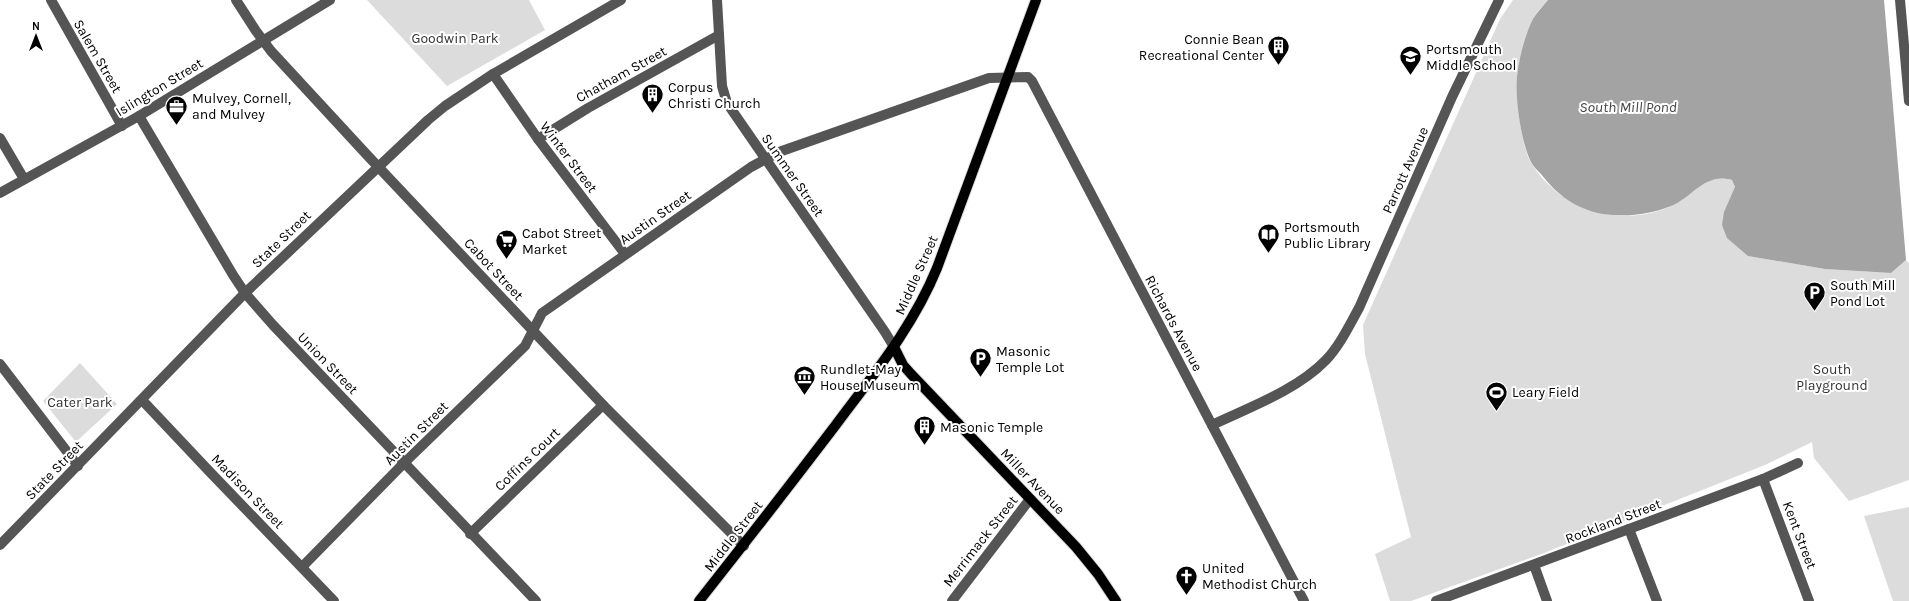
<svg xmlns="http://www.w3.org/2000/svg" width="1909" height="601" font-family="Karla,sans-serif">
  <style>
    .green { fill: #dcdcdc }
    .water { fill: #a3a3a3 }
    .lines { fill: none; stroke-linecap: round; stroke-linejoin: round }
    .major-casing { stroke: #dbdbdb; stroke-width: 12 }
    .minor { stroke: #555; stroke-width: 10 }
    .major { stroke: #000; stroke-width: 10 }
    .labels { text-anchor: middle; stroke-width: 4; stroke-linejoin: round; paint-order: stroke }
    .park-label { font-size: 14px; fill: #333; stroke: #fff }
    .poi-label { font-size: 14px; fill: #000; stroke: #fff; text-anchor: start }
    .street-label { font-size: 14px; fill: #000; stroke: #fff }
    .water-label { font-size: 15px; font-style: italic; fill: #444; stroke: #fff }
  </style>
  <rect width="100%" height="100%" fill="#fff"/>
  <g class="green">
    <polygon points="367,0 529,0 545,30 447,86"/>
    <path d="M1513,0h35c-4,5 -10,10 -13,16 -4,6 -5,16 -7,23 -4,12 -10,26 -11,39 -1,20 4,66 13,83 15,26 43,47 72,52 22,5 51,3 71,-8 21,-10 34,-33 59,-25l3,7 13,69 77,13 66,4 15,-13 3,3v217l-60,21 -35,-43 -2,-16 -47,23 -221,88 -133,48h-21l-15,-47 36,-17 -46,-183 -2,-29 137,-306z"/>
    <polygon points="80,363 117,404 76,442 43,401"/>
    <polygon points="1909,507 1909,601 1893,601 1864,516"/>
  </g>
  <path class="water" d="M1548,0h336l22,260 -15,13 -66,-4 -77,-13 -21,-18 -5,-13 2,-13 11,-25 -3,-7c-27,-8 -39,17 -61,26 -22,9 -45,11 -68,8 -27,-5 -46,-19 -62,-40 -4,-4 -9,-9 -11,-14 -9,-20 -15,-61 -13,-83 2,-19 8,-42 16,-58 4,-7 10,-13 15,-19z"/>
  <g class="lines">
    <defs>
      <g id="major">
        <polyline points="894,347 903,365 911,374 1076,547 1098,574 1116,601"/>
        <path d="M699,601c46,-58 91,-116 136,-175 38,-51 78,-99 102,-158l99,-268"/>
      </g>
    </defs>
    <use href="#major" class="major-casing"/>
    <g class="minor">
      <polyline points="51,0 122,126"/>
      <polyline points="236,0 256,31 271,51 368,156 603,405 744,546"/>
      <polyline points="717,0 722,86 727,103 885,332 894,347"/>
      <polyline points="1900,0 1909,101"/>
      <polyline points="493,74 538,139 625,254"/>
      <polyline points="139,116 233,275 245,293 273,325 536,601"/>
      <polyline points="0,138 24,179"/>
      <polyline points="538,139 588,108 719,35"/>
      <polyline points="0,193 139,116 330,0"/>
      <polyline points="0,364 78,466"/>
      <polyline points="142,400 209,471 334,601"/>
      <path d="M1212,425c38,-18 85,-35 114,-65 14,-15 23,-34 33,-52l93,-211 47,-97"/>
      <polyline points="1763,479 1809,601"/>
      <polyline points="1629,529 1657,601"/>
      <polyline points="470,534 603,405"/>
      <polyline points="0,545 245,293 428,120 445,106 493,74 621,0"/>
      <polyline points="1534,565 1547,601"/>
      <polyline points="302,567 403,464 525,346 542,313 751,167 779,152 989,78 1028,77 1032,81 1304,601"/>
      <polyline points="952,601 1030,499"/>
      <polyline points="1436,601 1763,479 1798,463"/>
    </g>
    <use href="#major" class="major"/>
  </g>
  <defs>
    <symbol id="building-pin" viewBox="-11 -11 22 30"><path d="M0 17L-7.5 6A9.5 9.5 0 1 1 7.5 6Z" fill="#000" stroke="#fff"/><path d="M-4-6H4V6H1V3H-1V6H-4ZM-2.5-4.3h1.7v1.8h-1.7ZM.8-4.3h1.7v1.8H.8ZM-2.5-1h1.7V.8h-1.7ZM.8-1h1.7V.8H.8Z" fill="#fff"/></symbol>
    <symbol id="school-pin" viewBox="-11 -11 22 30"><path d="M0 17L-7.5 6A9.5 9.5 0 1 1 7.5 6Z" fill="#000" stroke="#fff"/><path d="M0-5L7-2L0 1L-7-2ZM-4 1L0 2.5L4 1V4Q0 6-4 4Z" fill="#fff"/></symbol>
    <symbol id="office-pin" viewBox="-11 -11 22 30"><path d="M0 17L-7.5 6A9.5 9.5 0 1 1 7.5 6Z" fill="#000" stroke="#fff"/><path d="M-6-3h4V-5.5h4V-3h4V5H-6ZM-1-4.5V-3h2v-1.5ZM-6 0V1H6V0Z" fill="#fff"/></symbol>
    <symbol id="library-pin" viewBox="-11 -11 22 30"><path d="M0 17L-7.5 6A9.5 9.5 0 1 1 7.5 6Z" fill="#000" stroke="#fff"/><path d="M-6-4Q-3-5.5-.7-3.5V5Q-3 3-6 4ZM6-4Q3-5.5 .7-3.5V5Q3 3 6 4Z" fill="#fff"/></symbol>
    <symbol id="supermarket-pin" viewBox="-11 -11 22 30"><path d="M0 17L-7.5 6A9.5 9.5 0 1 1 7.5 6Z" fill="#000" stroke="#fff"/><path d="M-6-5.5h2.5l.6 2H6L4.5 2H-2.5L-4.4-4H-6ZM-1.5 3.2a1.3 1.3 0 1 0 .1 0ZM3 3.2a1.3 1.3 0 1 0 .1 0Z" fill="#fff"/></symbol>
    <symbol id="parking-pin" viewBox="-11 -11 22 30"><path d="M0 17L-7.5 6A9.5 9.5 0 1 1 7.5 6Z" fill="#000" stroke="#fff"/><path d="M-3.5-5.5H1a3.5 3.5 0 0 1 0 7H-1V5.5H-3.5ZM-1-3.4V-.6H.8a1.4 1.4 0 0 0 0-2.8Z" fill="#fff"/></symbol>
    <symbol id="museum-pin" viewBox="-11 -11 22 30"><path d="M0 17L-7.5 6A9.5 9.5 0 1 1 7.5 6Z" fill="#000" stroke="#fff"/><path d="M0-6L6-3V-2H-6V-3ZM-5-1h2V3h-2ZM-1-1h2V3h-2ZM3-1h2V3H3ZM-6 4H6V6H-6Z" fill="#fff"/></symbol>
    <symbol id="stadium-pin" viewBox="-11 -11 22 30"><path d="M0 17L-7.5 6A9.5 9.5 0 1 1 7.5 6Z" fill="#000" stroke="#fff"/><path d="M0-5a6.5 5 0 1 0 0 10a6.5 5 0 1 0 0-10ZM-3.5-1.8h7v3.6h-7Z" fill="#fff"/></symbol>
    <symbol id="church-pin" viewBox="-11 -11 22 30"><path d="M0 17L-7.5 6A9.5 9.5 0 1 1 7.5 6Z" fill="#000" stroke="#fff"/><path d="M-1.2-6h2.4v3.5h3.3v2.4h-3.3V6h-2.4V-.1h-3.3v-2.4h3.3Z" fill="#fff"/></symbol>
  </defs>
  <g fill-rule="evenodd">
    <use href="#building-pin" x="1266" y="34" width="25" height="34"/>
    <use href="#school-pin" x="1398" y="44" width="25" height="34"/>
    <use href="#building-pin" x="640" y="82" width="25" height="34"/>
    <use href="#office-pin" x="164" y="94" width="25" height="34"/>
    <use href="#library-pin" x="1256" y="222" width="25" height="34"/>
    <use href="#supermarket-pin" x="494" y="228" width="25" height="34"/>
    <use href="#parking-pin" x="1802" y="280" width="25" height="34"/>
    <use href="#parking-pin" x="968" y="346" width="25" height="34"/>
    <use href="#museum-pin" x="792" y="364" width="25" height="34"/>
    <use href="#stadium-pin" x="1484" y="380" width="25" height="34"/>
    <use href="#building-pin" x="912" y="414" width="25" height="34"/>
    <use href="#church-pin" x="1174" y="564" width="25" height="34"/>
  </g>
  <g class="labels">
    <g class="park-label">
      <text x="455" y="43">Goodwin Park</text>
      <text x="1832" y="374">South<tspan x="1832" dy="16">Playground</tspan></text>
      <text x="80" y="407">Cater Park</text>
    </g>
    <g class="poi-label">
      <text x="1264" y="44" text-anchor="end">Connie Bean<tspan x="1264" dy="16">Recreational Center</tspan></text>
      <text x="1426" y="54">Portsmouth<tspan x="1426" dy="16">Middle School</tspan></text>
      <text x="668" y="92">Corpus<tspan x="668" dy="16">Christi Church</tspan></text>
      <text x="192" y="103">Mulvey, Cornell,<tspan x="192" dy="16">and Mulvey</tspan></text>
      <text x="1284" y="232">Portsmouth<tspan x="1284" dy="16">Public Library</tspan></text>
      <text x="522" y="238">Cabot Street<tspan x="522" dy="16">Market</tspan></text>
      <text x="1830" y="290">South Mill<tspan x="1830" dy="16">Pond Lot</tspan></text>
      <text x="996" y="356">Masonic<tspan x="996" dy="16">Temple Lot</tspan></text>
      <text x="820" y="374">Rundlet-May<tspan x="820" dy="16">House Museum</tspan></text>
      <text x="1512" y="397">Leary Field</text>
      <text x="940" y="432">Masonic Temple</text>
      <text x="1202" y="573">United<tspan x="1202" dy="16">Methodist Church</tspan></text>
    </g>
    <g class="street-label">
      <text transform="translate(98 56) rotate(60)" y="5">Salem Street</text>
      <text transform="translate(621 74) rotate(-29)" y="5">Chatham Street</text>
      <text transform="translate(159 87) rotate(-31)" y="5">Islington Street</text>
      <text transform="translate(569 157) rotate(53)" y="5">Winter Street</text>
      <text transform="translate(1405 170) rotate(-66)" y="5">Parrott Avenue</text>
      <text transform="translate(793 175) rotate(55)" y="5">Summer Street</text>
      <text transform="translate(655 217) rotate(-35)" y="5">Austin Street</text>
      <text transform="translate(281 239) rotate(-44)" y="5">State Street</text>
      <text transform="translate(494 269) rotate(47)" y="5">Cabot Street</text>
      <text transform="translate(916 275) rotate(-66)" y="5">Middle Street</text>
      <text transform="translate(1174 323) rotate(62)" y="5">Richards Avenue</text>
      <text transform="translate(328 363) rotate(46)" y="5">Union Street</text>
      <text transform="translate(416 433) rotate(-45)" y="5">Austin Street</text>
      <text transform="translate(527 459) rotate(-44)" y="5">Coffins Court</text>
      <text transform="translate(54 470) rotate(-46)" y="5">State Street</text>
      <text transform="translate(1033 481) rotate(46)" y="5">Miller Avenue</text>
      <text transform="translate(248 491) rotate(46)" y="5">Madison Street</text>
      <text transform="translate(1613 521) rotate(-21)" y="5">Rockland Street</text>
      <text transform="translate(1800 535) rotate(69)" y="5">Kent Street</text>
      <text transform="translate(733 536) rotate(-52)" y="5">Middle Street</text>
      <text transform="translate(980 541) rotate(-52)" y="5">Merrimack Street</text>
    </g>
    <g class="water-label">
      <text x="1628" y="112">South Mill Pond</text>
    </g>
  </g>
  <g transform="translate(36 36)" stroke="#ffffff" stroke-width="3" paint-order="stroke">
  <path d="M0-3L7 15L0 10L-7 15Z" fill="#000000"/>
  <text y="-6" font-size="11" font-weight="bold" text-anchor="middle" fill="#000000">N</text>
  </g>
</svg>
